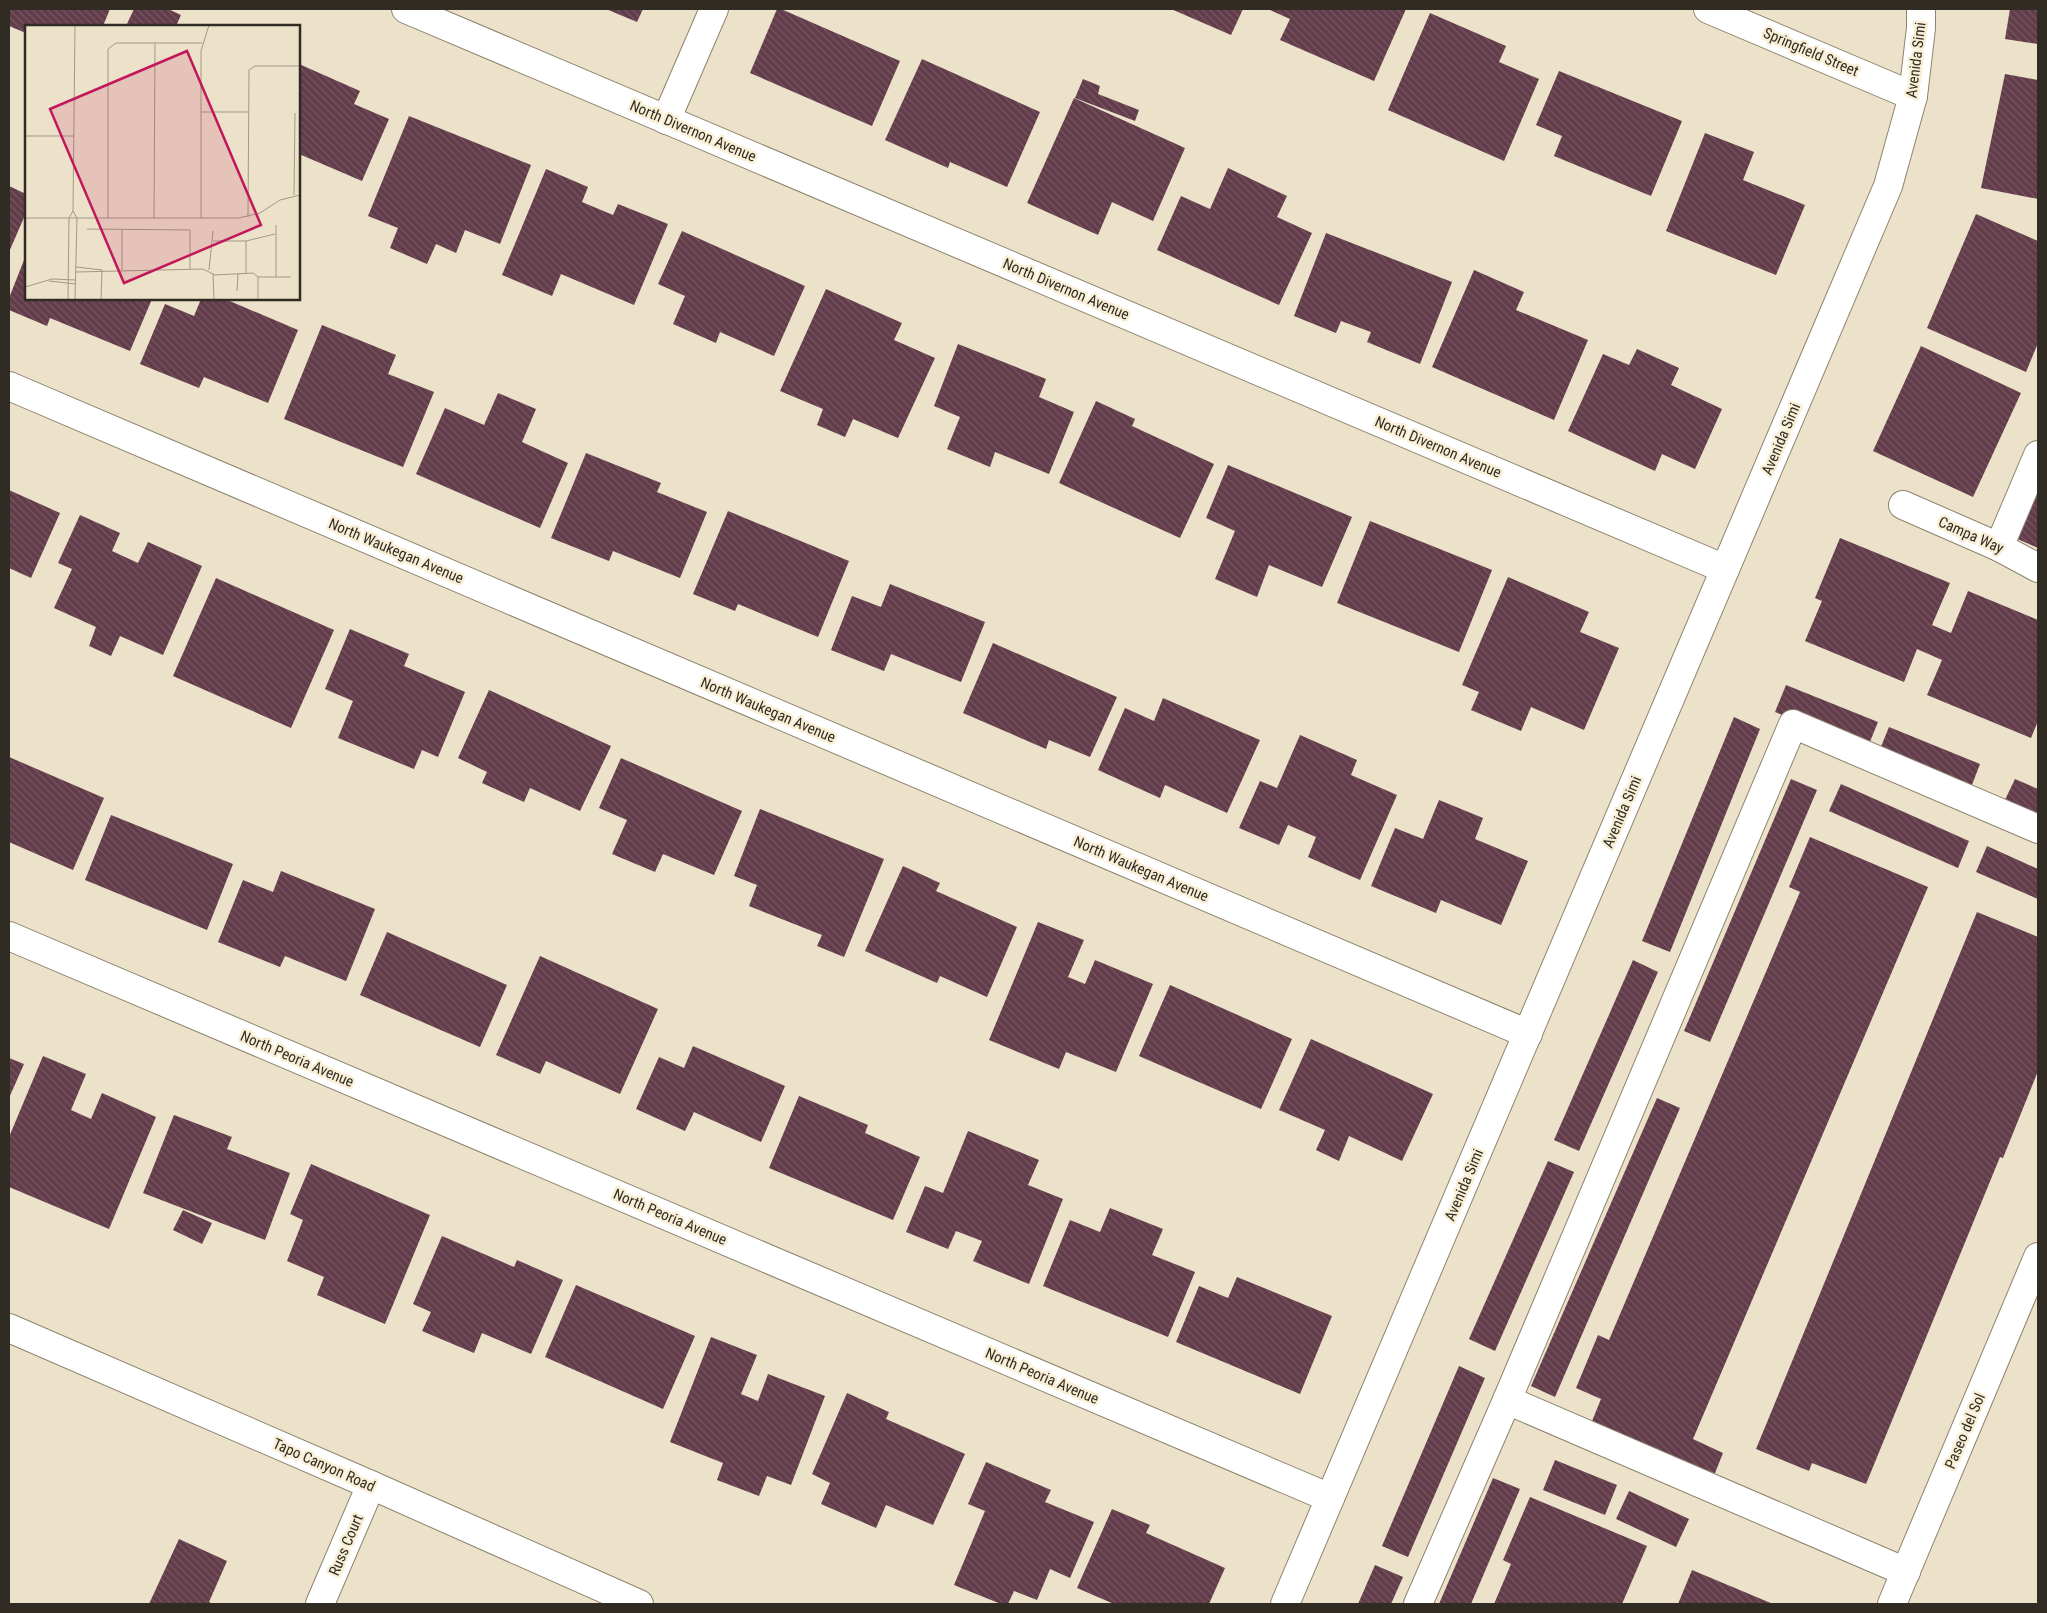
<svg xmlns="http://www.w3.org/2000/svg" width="2047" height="1613" font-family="'Roboto Condensed',sans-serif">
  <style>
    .building { fill: url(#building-back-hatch) }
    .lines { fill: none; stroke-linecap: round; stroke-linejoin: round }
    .minor-casing { stroke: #8d846e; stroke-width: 30 }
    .major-casing { stroke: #8d846e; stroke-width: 30 }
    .minor { stroke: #fff; stroke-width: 28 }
    .major { stroke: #fff; stroke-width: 28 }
    .labels { text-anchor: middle; stroke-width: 5; stroke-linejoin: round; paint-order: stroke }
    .street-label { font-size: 15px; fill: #302c23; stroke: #f9efd6 }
    .inset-road { fill: none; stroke: #a19987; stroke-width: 1 }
    .view { fill: #c2185b; fill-opacity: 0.15; stroke: #c2185b; stroke-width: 2.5 }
    .inset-edge { fill: none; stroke: #302c23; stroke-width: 2.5 }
  </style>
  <defs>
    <pattern id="building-back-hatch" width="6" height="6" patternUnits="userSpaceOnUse" patternTransform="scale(1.25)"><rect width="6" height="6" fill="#623c4a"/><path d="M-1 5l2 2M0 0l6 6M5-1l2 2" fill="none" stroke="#755661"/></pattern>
  </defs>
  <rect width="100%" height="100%" fill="#ece1c9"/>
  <g class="building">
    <polygon points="9,9 110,9 103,26 26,26 26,33 9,26"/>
    <polygon points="134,9 168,9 181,15 176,26 126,26"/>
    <polygon points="606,9 643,9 637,22"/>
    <polygon points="777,9 781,9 900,61 872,126 750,73"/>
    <polygon points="1171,9 1243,9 1231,35"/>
    <polygon points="1268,9 1406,9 1374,81 1280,40 1290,19"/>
    <polygon points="2010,9 2038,9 2038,44 2005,39"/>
    <polygon points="1430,13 1506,46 1499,62 1539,79 1504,161 1388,110"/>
    <polygon points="922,59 1040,112 1007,187 950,162 948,168 885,140"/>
    <polygon points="299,64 360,91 354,104 389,119 362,181 299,154"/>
    <polygon points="1559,71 1682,121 1651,196 1554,156 1562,136 1536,125"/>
    <polygon points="2005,74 2038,80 2038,199 1981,188"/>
    <polygon points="1083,79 1100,86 1098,94 1139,110 1135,121 1075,98"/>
    <polygon points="1074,98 1185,148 1153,221 1112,202 1098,235 1027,203"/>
    <polygon points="409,116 531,165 500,244 465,230 456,253 436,244 427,264 390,248 398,228 368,216"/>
    <polygon points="1705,133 1754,152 1743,180 1805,205 1776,275 1666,231"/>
    <polygon points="1228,168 1287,196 1277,217 1312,233 1279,305 1157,250 1181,196 1210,209"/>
    <polygon points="546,169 588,187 582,202 613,215 618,204 668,224 634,305 561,274 552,296 502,275"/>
    <polygon points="9,186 26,194 26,213 9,252"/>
    <polygon points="1976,214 2038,241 2038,343 2026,372 1927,328"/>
    <polygon points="682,231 805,286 774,356 720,332 716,343 673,324 685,296 658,284"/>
    <polygon points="1326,233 1452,282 1420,364 1367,342 1371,332 1341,321 1336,333 1294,316"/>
    <polygon points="26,255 26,299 152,299 130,351 50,318 47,326 9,310 9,298"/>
    <polygon points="1474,270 1524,292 1516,310 1588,340 1554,420 1432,367"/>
    <polygon points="826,289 902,323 894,340 935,358 898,438 853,419 845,437 817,425 823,409 780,391"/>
    <polygon points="201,299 225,299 298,330 268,403 204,377 199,388 140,364 165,304 194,316"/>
    <polygon points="322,325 396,355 388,374 434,392 403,467 284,419"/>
    <polygon points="958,344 1046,379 1039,397 1074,412 1049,474 995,452 990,467 947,449 960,417 934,406"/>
    <polygon points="1921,346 2021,393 1973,497 1873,451"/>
    <polygon points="1637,349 1679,368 1671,385 1722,409 1695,469 1662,454 1655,471 1568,431 1603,354 1629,365"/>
    <polygon points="498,393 536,409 522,442 568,463 540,528 416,474 445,408 484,425"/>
    <polygon points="1096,401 1135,419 1132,426 1214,464 1180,538 1059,483"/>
    <polygon points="586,453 661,483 657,492 707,512 680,578 613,551 609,561 551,538"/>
    <polygon points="1228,465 1352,517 1322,587 1269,565 1257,597 1215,579 1235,531 1206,518"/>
    <polygon points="2038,480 2038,548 2013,537"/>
    <polygon points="9,490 60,513 31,578 9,568"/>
    <polygon points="728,511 849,561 818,637 738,604 735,611 693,594"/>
    <polygon points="80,515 120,533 112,551 138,563 148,542 202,566 163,655 120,636 111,656 89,646 96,627 54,608 72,569 58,563"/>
    <polygon points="1370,521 1492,570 1459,652 1337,603"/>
    <polygon points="1840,538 1950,583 1932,625 1951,633 1968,591 2038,620 2038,721 2031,738 1927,695 1942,660 1917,649 1904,682 1805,641 1822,601 1815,598"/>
    <polygon points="1508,577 1589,612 1580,632 1619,648 1584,730 1531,707 1521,731 1471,710 1479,692 1462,685"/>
    <polygon points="216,578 334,630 291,728 173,676"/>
    <polygon points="890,584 985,622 961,682 891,654 884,671 831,650 852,596 881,607"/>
    <polygon points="350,629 409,654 404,666 465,692 438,757 422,750 414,769 338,738 353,701 325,689"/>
    <polygon points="993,643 1117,697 1090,757 1049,740 1046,749 963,713"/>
    <polygon points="1786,685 1878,722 1867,749 1775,712"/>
    <polygon points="489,690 611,746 580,811 530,788 524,802 482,783 487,772 458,758"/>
    <polygon points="1163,698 1260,740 1227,813 1165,785 1160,798 1098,770 1125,708 1154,721"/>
    <polygon points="1734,717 1760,729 1670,952 1642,941"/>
    <polygon points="1889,727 1980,764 1970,790 1878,754"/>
    <polygon points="1300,735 1357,760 1351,775 1397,795 1360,880 1308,857 1316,837 1288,825 1279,845 1239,828 1260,781 1277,788"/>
    <polygon points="9,757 104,798 73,870 9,842"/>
    <polygon points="621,758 742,811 714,875 663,854 655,872 612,854 627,820 599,808"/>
    <polygon points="1791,779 1817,790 1710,1042 1684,1031"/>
    <polygon points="2015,779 2038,789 2038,821 2003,804"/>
    <polygon points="1841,784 1969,841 1958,868 1829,811"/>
    <polygon points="1439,800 1483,818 1475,839 1528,861 1501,925 1441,900 1436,913 1371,886 1395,828 1423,839"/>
    <polygon points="760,809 884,859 844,957 817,946 822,935 749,906 757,885 734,876"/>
    <polygon points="111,815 233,864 207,930 85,880"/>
    <polygon points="1810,837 1928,887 1693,1439 1723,1453 1713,1478 1590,1426 1601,1399 1576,1388 1598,1335 1609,1340 1800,892 1789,887"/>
    <polygon points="1987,846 2038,869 2038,899 1976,872"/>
    <polygon points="903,866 940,883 936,891 1017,927 987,997 940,976 937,983 865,951"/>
    <polygon points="281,871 375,909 346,981 285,956 280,967 218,942 243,880 273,892"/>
    <polygon points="1977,912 2038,937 2038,1071 2003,1158 2000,1157 1866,1484 1812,1463 1809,1471 1756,1449"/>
    <polygon points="1038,922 1084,940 1068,977 1085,984 1095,960 1153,984 1116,1072 1066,1052 1059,1069 989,1040"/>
    <polygon points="387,932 507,985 480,1047 360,995"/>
    <polygon points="540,956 658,1009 620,1094 546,1061 540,1074 496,1055"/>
    <polygon points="1633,960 1658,972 1579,1151 1554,1140"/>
    <polygon points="1170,985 1292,1039 1261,1109 1139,1056"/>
    <polygon points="1311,1039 1433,1094 1402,1161 1349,1136 1339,1161 1316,1150 1325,1130 1279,1110"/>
    <polygon points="693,1046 785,1086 761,1142 694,1112 685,1131 636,1109 659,1057 684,1068"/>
    <polygon points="43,1056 86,1074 71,1110 91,1119 102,1093 156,1117 109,1229 9,1187 9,1137"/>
    <polygon points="9,1058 24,1064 9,1098"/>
    <polygon points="799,1096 868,1125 865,1133 920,1157 893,1220 769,1168"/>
    <polygon points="1657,1098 1680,1108 1555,1397 1531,1386"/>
    <polygon points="174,1115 232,1137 227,1149 290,1173 265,1240 143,1193"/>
    <polygon points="968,1131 1039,1160 1028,1185 1063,1199 1029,1284 973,1261 982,1241 956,1231 948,1249 906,1232 925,1186 943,1193"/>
    <polygon points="1548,1161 1574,1172 1495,1351 1469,1339"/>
    <polygon points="311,1164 430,1215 385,1324 317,1295 324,1277 287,1261 303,1220 290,1214"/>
    <polygon points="1110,1208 1163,1229 1152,1255 1195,1272 1168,1337 1043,1286 1070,1220 1100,1232"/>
    <polygon points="183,1210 212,1223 202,1244 173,1230"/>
    <polygon points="442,1236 514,1267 517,1260 563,1280 531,1354 482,1333 474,1353 422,1331 431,1312 413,1304"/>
    <polygon points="1237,1277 1332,1316 1300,1394 1176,1342 1199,1286 1228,1298"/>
    <polygon points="576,1285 695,1336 663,1409 545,1357"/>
    <polygon points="711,1337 757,1355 741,1394 758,1401 768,1374 825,1396 791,1485 767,1476 759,1496 717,1480 723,1463 670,1442"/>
    <polygon points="1459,1366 1485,1378 1408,1557 1382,1546"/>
    <polygon points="847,1393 889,1412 886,1419 965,1454 933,1525 886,1505 876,1528 821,1504 830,1483 812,1474"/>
    <polygon points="1555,1460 1617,1485 1605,1515 1543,1490"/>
    <polygon points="986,1462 1051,1490 1045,1502 1094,1522 1070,1578 1050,1569 1037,1600 1014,1591 1008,1604 1001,1604 954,1585 985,1511 968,1504"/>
    <polygon points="1493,1478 1520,1489 1471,1604 1439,1604"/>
    <polygon points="1629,1491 1689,1519 1676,1547 1616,1519"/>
    <polygon points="1530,1497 1647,1546 1622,1604 1494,1604 1511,1564 1503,1560"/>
    <polygon points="1112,1509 1150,1525 1146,1533 1225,1568 1209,1604 1114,1604 1077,1588"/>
    <polygon points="179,1539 227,1561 209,1602 213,1604 149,1604"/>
    <polygon points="1375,1565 1403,1577 1391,1604 1358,1604"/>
    <polygon points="1692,1570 1773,1604 1678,1604"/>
  </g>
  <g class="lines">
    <defs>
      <g id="minor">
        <polyline points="406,9 1725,569"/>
        <polyline points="1708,9 1913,96"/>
        <polyline points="666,120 714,9"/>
        <polyline points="9,386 1528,1034"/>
        <polyline points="1903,505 1999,547 2038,568"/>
        <polyline points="1999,547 2038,455"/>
        <polyline points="9,936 1330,1498"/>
        <polyline points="1507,1400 1906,1572"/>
        <polyline points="320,1604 371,1485"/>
        <polyline points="1285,1604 1888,186 1913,96 1921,28 1921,9"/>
        <polyline points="1418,1604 1507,1400 1793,724 2038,829"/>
        <polyline points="1892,1604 2038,1257"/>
      </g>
      <polyline id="major" points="9,1328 371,1485 639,1604"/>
    </defs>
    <use href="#minor" class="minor-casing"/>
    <use href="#major" class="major-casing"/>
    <use href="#minor" class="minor"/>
    <use href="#major" class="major"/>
  </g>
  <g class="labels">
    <g class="street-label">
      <text transform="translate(1811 52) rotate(23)" y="5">Springfield Street</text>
      <text transform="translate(1916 60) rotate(-83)" y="5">Avenida Simi</text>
      <text transform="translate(693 131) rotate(23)" y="5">North Divernon Avenue</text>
      <text transform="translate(1066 289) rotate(23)" y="5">North Divernon Avenue</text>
      <text transform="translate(1781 439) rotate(-67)" y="5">Avenida Simi</text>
      <text transform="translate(1438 447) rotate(23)" y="5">North Divernon Avenue</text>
      <text transform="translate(1971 535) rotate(24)" y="5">Campa Way</text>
      <text transform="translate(396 551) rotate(23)" y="5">North Waukegan Avenue</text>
      <text transform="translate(768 710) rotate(23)" y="5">North Waukegan Avenue</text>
      <text transform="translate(1622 812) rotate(-67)" y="5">Avenida Simi</text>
      <text transform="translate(1141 869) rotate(23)" y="5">North Waukegan Avenue</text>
      <text transform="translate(297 1059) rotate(23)" y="5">North Peoria Avenue</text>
      <text transform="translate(1464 1185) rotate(-67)" y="5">Avenida Simi</text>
      <text transform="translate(670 1217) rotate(23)" y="5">North Peoria Avenue</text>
      <text transform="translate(1042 1376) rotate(23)" y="5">North Peoria Avenue</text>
      <text transform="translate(1965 1431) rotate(-67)" y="5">Paseo del Sol</text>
      <text transform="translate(324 1465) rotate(24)" y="5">Tapo Canyon Road</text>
      <text transform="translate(346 1545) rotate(-67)" y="5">Russ Court</text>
    </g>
  </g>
  <g transform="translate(25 25)">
    <rect width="275" height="275" fill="#ece1c9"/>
    <path class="inset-road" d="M215,0h49M176,87h47M0,111h49M269,170l1,-82M48,186l4,7 -2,82M223,192l1,-147 6,-4h45M0,193h214l21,-5 20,-13 20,-5M83,193v-169l8,-6h86M129,193l1,-175M176,193v-167l8,-26M251,200v52M62,204l103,1v39M188,216h33l29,-7M221,216v32M51,242l26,3M97,245v-40M184,245l4,-39M51,247l127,-3 12,6 38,-2 5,4v23M188,249l1,26M233,252h33M24,256l27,3M0,262l27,-8 24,1M212,266l1,-18M43,275l1,-82 4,-7 2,-186M76,275l1,-30"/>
    <path class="view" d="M162,26l74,174 -137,58 -74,-174z"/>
    <rect width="275" height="275" class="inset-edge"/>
  </g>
  <rect width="2047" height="1613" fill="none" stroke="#302c23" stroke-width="20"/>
</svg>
